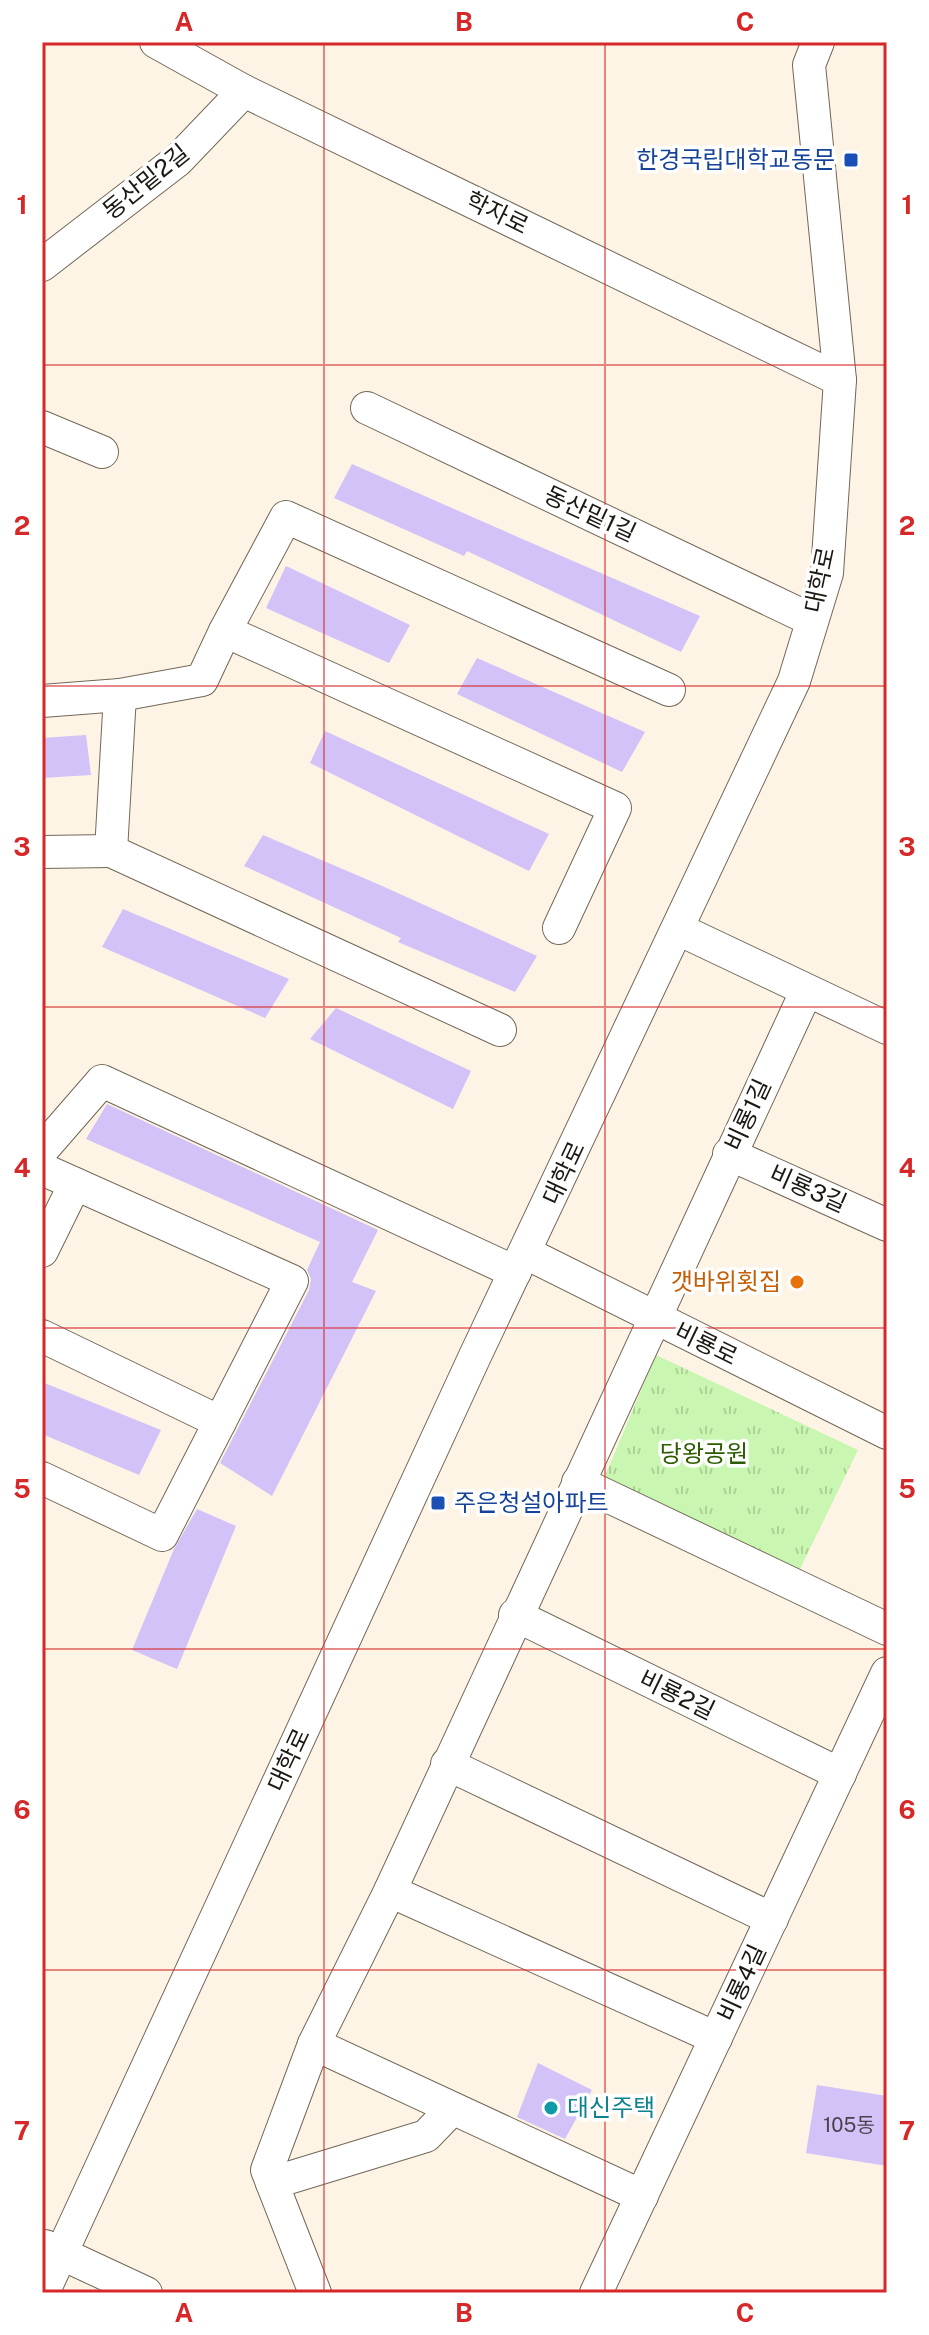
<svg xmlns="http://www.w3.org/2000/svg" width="929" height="2335" font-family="'Public Sans','Noto Sans KR',sans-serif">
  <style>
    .grass { fill: url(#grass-tufts) }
    .building { fill: #d2c2f7 }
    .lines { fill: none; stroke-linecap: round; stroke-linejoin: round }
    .minor-casing { stroke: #726858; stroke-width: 34 }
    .minor { stroke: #fff; stroke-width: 32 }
    .grid { fill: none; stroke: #d62828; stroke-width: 2; stroke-opacity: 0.55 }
    .transit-dot { fill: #1a4fb4; stroke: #fff; stroke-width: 3 }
    .food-dot { fill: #e8710a; stroke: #fff; stroke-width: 3 }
    .culture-dot { fill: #0f9aa8; stroke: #fff; stroke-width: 3 }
    .labels { text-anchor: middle; stroke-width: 7; stroke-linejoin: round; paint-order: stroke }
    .number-label { font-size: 20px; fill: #4a424b }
    .transit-label { font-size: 24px; fill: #164399; stroke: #fff; text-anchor: end }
    .street-label { font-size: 24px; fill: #1c1812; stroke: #fff }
    .food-label { font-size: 24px; fill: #c56008; stroke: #fff; text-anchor: end }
    .park-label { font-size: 24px; fill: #2d5c00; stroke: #fff }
    .culture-label { font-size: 24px; fill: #0d838f; stroke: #fff; text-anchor: start }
    .neatline { fill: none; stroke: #d62828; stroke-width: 3 }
    .grid-label { font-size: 26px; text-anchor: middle; font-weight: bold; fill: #d62828 }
  </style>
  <defs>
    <pattern id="grass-tufts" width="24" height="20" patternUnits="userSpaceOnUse" patternTransform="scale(2)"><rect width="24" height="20" fill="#c9f6b0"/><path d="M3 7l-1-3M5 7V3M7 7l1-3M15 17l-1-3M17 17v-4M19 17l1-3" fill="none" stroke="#acd296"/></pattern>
  </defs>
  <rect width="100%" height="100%" fill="#fdf4e6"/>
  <polygon class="grass" points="656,1355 858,1450 798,1573 602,1483"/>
  <g class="building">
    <polygon points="352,464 520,538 700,616 681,652 467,551 464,556 334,498"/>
    <polygon points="286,566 410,625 389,663 266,608"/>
    <polygon points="477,658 645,732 622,772 457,694"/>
    <polygon points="325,731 549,834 529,871 310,763"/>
    <polygon points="86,735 91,775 42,778 42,738"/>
    <polygon points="263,835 380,885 537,956 515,992 398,942 401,938 244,866"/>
    <polygon points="123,909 289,979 265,1018 102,947"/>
    <polygon points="336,1008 471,1071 453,1109 310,1039"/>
    <polygon points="107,1104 378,1230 352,1282 376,1291 272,1496 220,1463 309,1290 311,1279 307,1270 320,1242 86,1139"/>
    <polygon points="42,1382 161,1430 139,1475 42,1434"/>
    <polygon points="197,1509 236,1526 177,1669 132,1650 174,1549"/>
    <polygon points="538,2063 592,2090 565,2139 517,2117"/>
    <polygon points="817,2085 887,2096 887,2166 806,2153"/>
  </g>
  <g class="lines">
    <defs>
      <g id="minor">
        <polyline points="156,42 244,91 840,380"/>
        <polyline points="42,265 178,160 244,91"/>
        <polyline points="367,408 812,620"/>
        <polyline points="42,427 102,452"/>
        <polyline points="225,631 286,517 669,690"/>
        <polyline points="120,695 202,680 225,631 615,808 559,928"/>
        <polyline points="42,701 120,695 111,851 42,852"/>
        <polyline points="111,851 500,1030"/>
        <polyline points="678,929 887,1028"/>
        <polyline points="42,1150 102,1081 515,1272"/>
        <polyline points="729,1154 887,1225"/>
        <polyline points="42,1169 292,1281 162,1535 42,1478"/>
        <polyline points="42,1251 75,1184"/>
        <polyline points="526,1253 887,1433"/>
        <polyline points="42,1336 220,1422"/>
        <polyline points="578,1482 887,1629"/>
        <polyline points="515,1615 840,1774"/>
        <polyline points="447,1764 772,1919"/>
        <polyline points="390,1891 716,2038"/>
        <polyline points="314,2044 642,2196"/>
        <polyline points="272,2183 426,2136 452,2109"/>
        <polyline points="45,2246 146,2293"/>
        <polyline points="43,2293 475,1356 794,681 827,573 840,380 809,65 818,42"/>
        <polyline points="315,2293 267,2170 314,2044 390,1891 806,992"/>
        <polyline points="596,2293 887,1673"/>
      </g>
    </defs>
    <use href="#minor" class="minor-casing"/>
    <use href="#minor" class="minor"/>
  </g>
  <path class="grid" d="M324,42v2251M605,42v2251M42,365h845M42,686h845M42,1007h845M42,1328h845M42,1649h845M42,1970h845"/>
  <g class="transit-dot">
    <rect x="843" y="152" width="16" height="16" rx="4"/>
    <rect x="430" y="1495" width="16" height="16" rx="4"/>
  </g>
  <circle class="food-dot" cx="797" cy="1282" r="8"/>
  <circle class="culture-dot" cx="551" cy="2108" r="8"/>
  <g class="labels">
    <g class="number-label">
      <text x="849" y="2132">105동</text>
    </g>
    <g class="transit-label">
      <text x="835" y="168">한경국립대학교동문</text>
      <text x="454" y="1511" text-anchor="start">주은청설아파트</text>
    </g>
    <g class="street-label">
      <text transform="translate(146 182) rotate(-39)" y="8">동산밑2길</text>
      <text transform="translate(497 213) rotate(26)" y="8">학자로</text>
      <text transform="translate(590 514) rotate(25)" y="8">동산밑1길</text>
      <text transform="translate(820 580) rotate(-78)" y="8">대학로</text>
      <text transform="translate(748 1115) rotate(-65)" y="8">비룡1길</text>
      <text transform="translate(564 1173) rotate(-65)" y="8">대학로</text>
      <text transform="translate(808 1189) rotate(24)" y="8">비룡3길</text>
      <text transform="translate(706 1344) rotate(26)" y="8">비룡로</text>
      <text transform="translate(677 1695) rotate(26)" y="8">비룡2길</text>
      <text transform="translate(289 1760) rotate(-65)" y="8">대학로</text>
      <text transform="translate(742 1983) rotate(-65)" y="8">비룡4길</text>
    </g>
    <g class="food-label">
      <text x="781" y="1290">갯바위횟집</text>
    </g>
    <g class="park-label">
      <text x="704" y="1462">당왕공원</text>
    </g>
    <g class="culture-label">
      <text x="567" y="2116">대신주택</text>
    </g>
  </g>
  <rect width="929" height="2335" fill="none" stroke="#ffffff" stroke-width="88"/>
  <rect x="44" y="44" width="841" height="2247" class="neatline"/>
  <g class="grid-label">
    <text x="184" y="31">A</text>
    <text x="464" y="31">B</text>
    <text x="745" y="31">C</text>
    <text x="22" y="214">1</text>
    <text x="907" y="214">1</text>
    <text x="22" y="535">2</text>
    <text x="907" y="535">2</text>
    <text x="22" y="856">3</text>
    <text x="907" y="856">3</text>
    <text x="22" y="1177">4</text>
    <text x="907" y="1177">4</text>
    <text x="22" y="1498">5</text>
    <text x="907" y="1498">5</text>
    <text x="22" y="1819">6</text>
    <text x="907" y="1819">6</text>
    <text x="22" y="2140">7</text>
    <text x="907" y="2140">7</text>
    <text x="184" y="2322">A</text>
    <text x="464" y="2322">B</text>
    <text x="745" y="2322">C</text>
  </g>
</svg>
